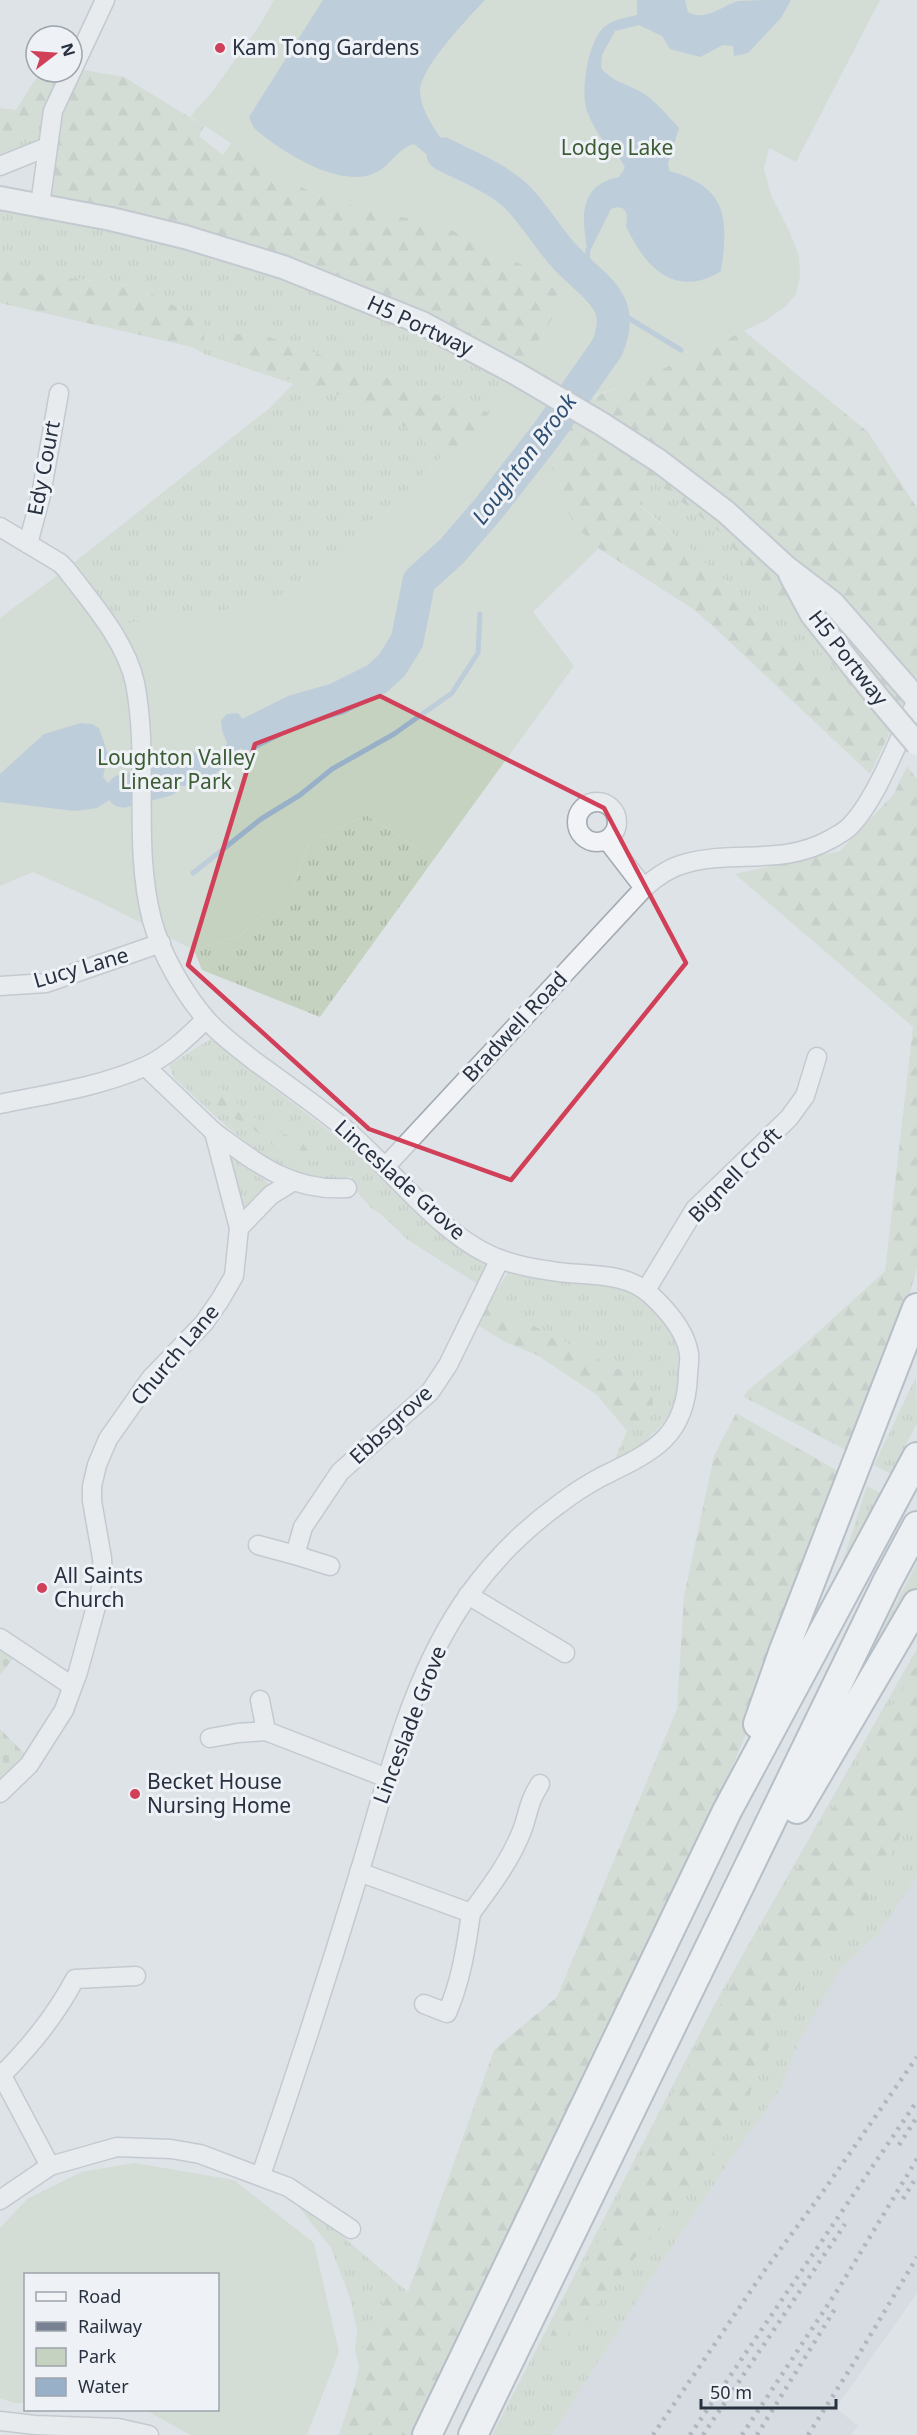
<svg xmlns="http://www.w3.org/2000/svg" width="917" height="2435" font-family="'Noto Sans',sans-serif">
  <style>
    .built { fill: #ccd2da }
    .grass { fill: url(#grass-tufts) }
    .forest { fill: url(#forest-firs); fill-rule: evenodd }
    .cemetery { fill: url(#cemetery-stones) }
    .park { fill: #c5d2bf }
    .water { fill: #98b1c9 }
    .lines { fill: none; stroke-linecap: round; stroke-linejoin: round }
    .stream { stroke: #98b1c9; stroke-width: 5 }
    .river { stroke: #98b1c9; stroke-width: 33 }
    .minor-casing { stroke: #a3aab2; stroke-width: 21 }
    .tertiary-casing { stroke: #a3aab2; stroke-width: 26 }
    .trunk-casing { stroke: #86909f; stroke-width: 32 }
    .minor { stroke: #f1f3f7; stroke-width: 18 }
    .tertiary { stroke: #f1f3f7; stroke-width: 22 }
    .trunk { stroke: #fff; stroke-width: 28 }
    .rail { stroke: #788292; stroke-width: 4.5; stroke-dasharray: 3 6; stroke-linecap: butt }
    .tertiary-bridge-casing { stroke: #a3aab2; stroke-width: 26; stroke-linecap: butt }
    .tertiary-bridge { stroke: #f1f3f7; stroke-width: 22 }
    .marked { fill: none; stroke: #d14058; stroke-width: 4.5; stroke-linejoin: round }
    .poi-dot { fill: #d14058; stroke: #eef1f6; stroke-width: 2 }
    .labels { text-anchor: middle; stroke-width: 6; stroke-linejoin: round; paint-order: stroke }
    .poi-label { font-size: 21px; fill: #273140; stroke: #eef1f6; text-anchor: start }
    .park-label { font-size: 21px; fill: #3c5c34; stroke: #eef1f6 }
    .street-label { font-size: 21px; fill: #273140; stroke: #eef1f6 }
    .water-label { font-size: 22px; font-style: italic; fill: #305074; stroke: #eef1f6 }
  </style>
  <defs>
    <pattern id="grass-tufts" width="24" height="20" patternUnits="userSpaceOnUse" patternTransform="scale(1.5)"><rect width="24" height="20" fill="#c5d2bf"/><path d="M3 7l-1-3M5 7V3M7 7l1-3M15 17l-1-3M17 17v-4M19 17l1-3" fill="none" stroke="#a9b5a5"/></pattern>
    <pattern id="forest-firs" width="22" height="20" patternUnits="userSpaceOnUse" patternTransform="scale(1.5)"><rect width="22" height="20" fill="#c5d2bf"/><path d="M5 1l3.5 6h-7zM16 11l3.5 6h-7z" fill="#a9b5a5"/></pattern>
    <pattern id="cemetery-stones" width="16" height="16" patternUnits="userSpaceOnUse" patternTransform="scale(1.5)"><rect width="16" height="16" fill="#c5d2bf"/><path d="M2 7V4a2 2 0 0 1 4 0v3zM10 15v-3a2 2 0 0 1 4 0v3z" fill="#a9b5a5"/></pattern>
  </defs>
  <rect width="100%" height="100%" fill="#dee3e8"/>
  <polygon class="built" points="917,1876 917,2293 836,2408 858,2426 851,2435 552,2435 655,2272 730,2160 780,2090 800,2039 840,1970 881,1931"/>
  <g class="grass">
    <polygon points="53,111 47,147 0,166 0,140"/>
    <polygon points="0,208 185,237 517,374 490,413 260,334 224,334 232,362 342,396 409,429 442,457 418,479 343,557 288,594 225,610 171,619 109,625 66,569 271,407 293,384 204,354 204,321 136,286 0,270"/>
    <polygon points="650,476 720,532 769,593 872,710 866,717 746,599 637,502"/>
    <polygon points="366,815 434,859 320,1017 202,970 194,950 240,936 293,888 309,843"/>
    <path d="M212,1038l28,25 129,98 99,92 20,14 -9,18 -71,-45 -26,-25 -11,-7 -13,-15 -7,-17c-7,2 -15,6 -22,6 -53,0 -117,-71 -155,-104l-5,-13z"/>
    <polygon points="227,1154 271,1185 241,1211"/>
    <path d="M508,1272c15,3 30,7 45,9 26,3 52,0 76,12 46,23 67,79 39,123 -4,8 -12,14 -18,20 -13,14 -19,20 -37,27l14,-32 25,-19 -11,-31 -152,-78z"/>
    <polygon points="916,1377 917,1423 891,1474 874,1465"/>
    <polygon points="867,1486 882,1494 830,1600"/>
    <polygon points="917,1563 917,1589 882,1649 874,1644"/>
    <polygon points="917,1649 917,1876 881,1931 840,1970 800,2039 780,2090 730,2160 655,2272 552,2435 492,2435 717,2000"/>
    <polygon points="291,2197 301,2201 408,2292 364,2346 359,2367 355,2350 357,2330 350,2298 331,2248"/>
  </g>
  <g class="forest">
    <polygon points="72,68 124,77 204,126 199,136 223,155 231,143 285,178 319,196 374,211 441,225 535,271 559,287 556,313 517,374 283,267 40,205 52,112 0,140 0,108 16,110 40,72 72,72"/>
    <polygon points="0,270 136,286 204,321 204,354 192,347 0,303"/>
    <path d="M744,331l124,101 49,76v167l-47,99 -155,-146 -22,-19 -95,-61 -23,-22 -9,-18 -6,-31 -29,-23 36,-47 71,-27zM650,477l70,55 49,61 103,117 -6,7 -120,-118 -109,-96z"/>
    <polygon points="224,334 260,334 490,413 464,449 442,457 409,429 342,396 232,362"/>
    <polygon points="907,766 917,779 917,1267 910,1293 853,1441 846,1450 744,1397 747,1391 806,1343 885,1271 913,1027 735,874 840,851 894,794"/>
    <polygon points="220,1087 248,1113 274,1129 301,1141 316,1162 283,1153 253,1129 227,1114 206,1097"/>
    <path d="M489,1303l152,78c10,10 14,17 11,31l-25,19 -30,-36 -60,-40 -32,-13 -26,-16z"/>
    <polygon points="736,1413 845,1475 783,1644 731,1770 463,2336 412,2435 339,2435 354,2389 364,2346 388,2294 408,2292 494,2050 557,1997 677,1709 684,1596 714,1456"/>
    <polygon points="917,1663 917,1803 854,1926 791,1995 751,2090 693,2186 588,2316 549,2352 546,2344 702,2036"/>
  </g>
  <g class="cemetery">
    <polygon points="0,1644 15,1656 0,1675"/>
    <polygon points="0,1729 26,1755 0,1783"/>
  </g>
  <g class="park">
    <path d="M274,0h606l-84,162 -27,-14 -5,21 7,26 19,38 9,22 1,21 -4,18 -11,13 -20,14 -127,59 -78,28 -14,27 -15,19 12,5 17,18 6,31 9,18 24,22 -66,64 41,54 -140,193 -68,-44 -57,28 -16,45 -53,48 -46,14 -94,-48 -67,-30 -33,14v-268l66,-49 43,56 62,-6 54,-9 63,-16 55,-37 75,-78 24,-22 22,-8 53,-75 39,-61 3,-26 -24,-16 -94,-46 -67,-14 -55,-15 -34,-18 -94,-61c5,-10 13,-15 20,-24 22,-31 46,-60 63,-93z"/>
    <polygon points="135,2163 234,2180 314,2243 339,2352 307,2435 190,2435 146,2410 218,2410 218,2274 26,2274 25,2403 14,2403 0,2398 0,2228 27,2199 81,2172"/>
  </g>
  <g class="water">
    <path d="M323,0h162c-17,18 -65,68 -65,91 1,22 17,40 28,59l-13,11 -21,-17c-17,5 -23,21 -37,28 -35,19 -97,-21 -123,-44l-5,-11z"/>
    <path d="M637,0h48l3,12c17,10 34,-6 50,-11 13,-1 39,-1 53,-1l-10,18 -33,35 -14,3 -1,-10 -10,-1 -23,12 -30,-8 -8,-13 -23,-11 -24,6 -13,24 -1,13c10,13 26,16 40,24 15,9 26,23 38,36l-11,35 1,8c58,16 60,46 52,100 -46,29 -77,-5 -95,-45 3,-13 -1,-23 -15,-17l-21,42c-5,-5 -4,-10 -5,-17 -4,-30 3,-51 34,-57l6,-9c-4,-12 -13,-15 -20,-25 -7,-9 -14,-21 -18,-32 -7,-20 1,-68 16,-83 10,-9 22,-10 34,-13z"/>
    <path d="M238,713l8,10 3,11c-13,27 -53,67 -84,46 11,-18 17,-29 41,-28l11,7 4,-1 6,-15 -5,-13 -1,-10 6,-6z"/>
    <polygon points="81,723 92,724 99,728 108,754 103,777 110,785 120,785 123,791 97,808 75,811 0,802 0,774 44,734"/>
  </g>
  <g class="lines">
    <g class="stream">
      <polyline points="588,249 587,261 594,283"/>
      <polyline points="612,308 681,350"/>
      <polyline points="193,873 261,819 300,795 332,769 394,734 452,693 478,653 480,614"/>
    </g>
    <g class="river">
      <path d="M249,734l46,-23 42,-12 40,-20 15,-14 15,-24 12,-60 33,-30 37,-43 57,-73 61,-87c20,-46 -11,-59 -39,-88 -20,-20 -32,-45 -53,-65 -20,-18 -49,-29 -72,-41"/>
      <polyline points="123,791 165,780"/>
    </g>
    <defs>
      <g id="minor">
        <polyline points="0,166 47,147"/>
        <polyline points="40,205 53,111 105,0"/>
        <path d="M0,527l60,36 6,6c25,33 60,72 69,114 15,78 -3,160 17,237 9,34 31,72 54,99 14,16 31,28 47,41 30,22 62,44 91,68 49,41 98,111 158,132 15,5 34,9 50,11 33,6 72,-1 99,24 16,15 35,37 38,59 1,7 -1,14 -1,21 -2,63 -36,77 -87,102 -15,8 -30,18 -43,28 -33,24 -64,55 -88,88 -58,79 -82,185 -110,277 -31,102 -64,204 -99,305"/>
        <polyline points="28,544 41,495 59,393"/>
        <circle cx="597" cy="822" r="20"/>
        <polyline points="607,840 644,888"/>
        <polyline points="0,986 46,983 161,943"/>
        <path d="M0,1104c48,-10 99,-17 144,-37 23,-10 44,-30 62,-48"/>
        <path d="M214,1132c43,31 77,60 133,56"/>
        <path d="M386,1166l258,-278c13,-12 26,-21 43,-25 49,-13 96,3 144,-24 5,-3 11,-6 16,-10 28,-25 53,-93 70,-129"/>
        <polyline points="239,1228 271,1195 292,1182"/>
        <polyline points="646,1290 695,1209 789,1118 805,1096 817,1057"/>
        <polyline points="258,1545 295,1555"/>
        <polyline points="330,1566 295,1555 303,1527 340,1472 430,1392 448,1365 500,1259"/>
        <polyline points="468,1595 565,1653"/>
        <polyline points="0,1638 72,1686"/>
        <polyline points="260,1700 266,1731"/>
        <polyline points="210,1738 238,1733 266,1731 387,1778"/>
        <polyline points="0,1793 29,1765 64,1710 78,1672 103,1581 102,1558 92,1501 92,1486 97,1465 108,1439 151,1378 204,1323 220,1300 234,1276 239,1228 214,1132 146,1067"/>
        <path d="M359,1872l112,41c-5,35 -10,68 -24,100l-23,-9"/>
        <path d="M471,1913c20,-27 40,-53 52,-85 6,-18 6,-27 17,-44"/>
        <polyline points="0,2072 50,2166"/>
        <path d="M3,2074c30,-31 52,-58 72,-95l61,-3"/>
        <polyline points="0,2200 50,2166 117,2147 171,2149 200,2154 288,2187 351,2229"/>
        <polyline points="0,2421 35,2425 118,2428 149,2435"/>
      </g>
      <g id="tertiary">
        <polyline points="0,198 111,219 185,237 283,267 422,323 517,374 602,424 659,461 726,512 786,567 833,603 917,699"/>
        <polyline points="790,574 812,615 879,699"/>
      </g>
      <g id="trunk">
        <polyline points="758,1724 784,1650 917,1308"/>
        <polyline points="797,1809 917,1604"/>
        <polyline points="427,2435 727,1811 917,1457"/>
        <polyline points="473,2435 887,1582 917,1526"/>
      </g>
    </defs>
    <use href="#minor" class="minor-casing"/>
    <use href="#tertiary" class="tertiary-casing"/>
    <use href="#trunk" class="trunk-casing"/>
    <use href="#minor" class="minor"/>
    <use href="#tertiary" class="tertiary"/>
    <use href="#trunk" class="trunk"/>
    <g class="rail">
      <polyline points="899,2145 917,2117"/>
      <polyline points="903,2199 917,2176"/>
      <polyline points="653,2435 765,2270 822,2193 917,2057"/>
      <polyline points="690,2435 917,2101"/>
      <polyline points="703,2435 845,2224"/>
      <polyline points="742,2435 839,2288 917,2159"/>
      <polyline points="757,2435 835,2309"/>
      <polyline points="808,2435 855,2361 917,2257"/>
    </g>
    <defs>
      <polyline id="tertiary-bridge" points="879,699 917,744"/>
    </defs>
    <use href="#tertiary-bridge" class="tertiary-bridge-casing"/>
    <use href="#tertiary-bridge" class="tertiary-bridge"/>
  </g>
  <path d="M0 0H917V2435H0ZM380,696l224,112 82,155 -175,217 -142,-51 -181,-164 67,-221z" fill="#dee3e8" fill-opacity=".55" fill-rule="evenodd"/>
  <path class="marked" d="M380,696l224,112 82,155 -175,217 -142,-51 -181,-164 67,-221z"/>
  <g class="poi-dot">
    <circle cx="220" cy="48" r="6"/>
    <circle cx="42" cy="1588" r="6"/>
    <circle cx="135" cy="1794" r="6"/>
  </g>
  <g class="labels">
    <g class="poi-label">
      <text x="232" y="55">Kam Tong Gardens</text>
      <text x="54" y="1583">All Saints<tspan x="54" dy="24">Church</tspan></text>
      <text x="147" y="1789">Becket House<tspan x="147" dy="24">Nursing Home</tspan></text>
    </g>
    <g class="park-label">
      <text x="617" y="155">Lodge Lake</text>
      <text x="176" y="765">Loughton Valley<tspan x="176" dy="24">Linear Park</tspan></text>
    </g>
    <g class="street-label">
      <text transform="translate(420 326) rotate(25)" y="7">H5 Portway</text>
      <text transform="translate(44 468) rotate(-79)" y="7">Edy Court</text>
      <text transform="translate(848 658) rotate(52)" y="7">H5 Portway</text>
      <text transform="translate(81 968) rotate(-16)" y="7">Lucy Lane</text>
      <text transform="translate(515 1027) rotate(-47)" y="7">Bradwell Road</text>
      <text transform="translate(735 1175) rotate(-46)" y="7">Bignell Croft</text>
      <text transform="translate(400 1180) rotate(42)" y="7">Linceslade Grove</text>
      <text transform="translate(175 1355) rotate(-50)" y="7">Church Lane</text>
      <text transform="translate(391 1425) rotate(-43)" y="7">Ebbsgrove</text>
      <text transform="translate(410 1725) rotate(-69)" y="7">Linceslade Grove</text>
    </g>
    <g class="water-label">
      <text transform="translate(524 459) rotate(-53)" y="8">Loughton Brook</text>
    </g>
  </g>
  <rect x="24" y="2273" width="195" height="138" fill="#eef1f6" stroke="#9ea4ad" stroke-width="1.5"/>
  <rect x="36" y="2292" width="30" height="9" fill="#f1f3f7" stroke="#9ea4ad" stroke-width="1.5"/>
  <text x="78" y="2303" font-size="18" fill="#273140">Road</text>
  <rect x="36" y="2322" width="30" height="9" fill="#788292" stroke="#9ea4ad" stroke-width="1.5"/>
  <text x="78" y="2333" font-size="18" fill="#273140">Railway</text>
  <rect x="36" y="2348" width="30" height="18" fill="#c5d2bf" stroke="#9ea4ad" stroke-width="1.5"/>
  <text x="78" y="2363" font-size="18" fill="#273140">Park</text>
  <rect x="36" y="2378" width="30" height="18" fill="#98b1c9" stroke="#9ea4ad" stroke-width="1.5"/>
  <text x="78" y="2393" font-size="18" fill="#273140">Water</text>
  <g transform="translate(54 54) rotate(73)"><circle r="28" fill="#eef1f6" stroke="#9ea4ad" stroke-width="1.5"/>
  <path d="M0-4.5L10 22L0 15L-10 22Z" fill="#d14058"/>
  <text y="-9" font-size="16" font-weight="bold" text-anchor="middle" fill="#273140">N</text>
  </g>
  <path d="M701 2399v9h135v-9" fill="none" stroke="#273140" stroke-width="3"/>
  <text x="710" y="2399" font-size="18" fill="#273140" stroke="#eef1f6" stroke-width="4.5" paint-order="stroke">50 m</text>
</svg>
